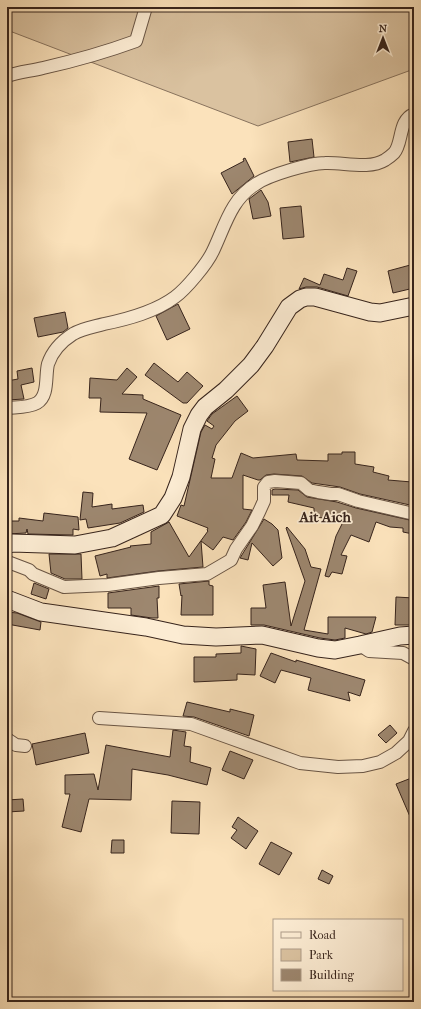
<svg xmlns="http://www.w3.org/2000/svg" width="421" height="1009" font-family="'IM FELL French Canon',serif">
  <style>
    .green { fill: #dac2a0; stroke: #88735e }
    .building { fill: #9d876f; stroke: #37241c }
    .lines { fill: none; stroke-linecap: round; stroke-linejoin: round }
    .minor-casing { stroke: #685444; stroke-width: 14 }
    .secondary-casing { stroke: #37241c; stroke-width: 19 }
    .minor { stroke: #fcecd3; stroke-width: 12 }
    .secondary { stroke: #fcecd3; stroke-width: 17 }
    .labels { text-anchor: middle; stroke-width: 3.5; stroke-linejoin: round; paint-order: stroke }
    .quarter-label { font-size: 15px; font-weight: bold; fill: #37241c; stroke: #fcecd3 }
  </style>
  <rect width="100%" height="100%" fill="#fbe2bb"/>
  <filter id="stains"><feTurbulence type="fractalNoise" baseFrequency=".005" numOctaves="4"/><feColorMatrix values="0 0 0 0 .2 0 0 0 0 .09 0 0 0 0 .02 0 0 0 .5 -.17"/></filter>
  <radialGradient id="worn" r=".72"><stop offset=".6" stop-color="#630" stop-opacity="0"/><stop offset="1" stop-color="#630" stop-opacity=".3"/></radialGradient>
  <polygon class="green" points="7,7 414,7 414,69 258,126 7,30"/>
  <g class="building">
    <polygon points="312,139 314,157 290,162 288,142"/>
    <polygon points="245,158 254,176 232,194 221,173 244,161 243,159"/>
    <polygon points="261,190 268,202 271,216 253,219 249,199"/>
    <polygon points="301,206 304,237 283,239 280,208"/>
    <polygon points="414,264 414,288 393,293 388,271"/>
    <polygon points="347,268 357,271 348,296 317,287 306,287 299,289 304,278 320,285 324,274 343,280"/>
    <polygon points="178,304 190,329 167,340 156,316"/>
    <polygon points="65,312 68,328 63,332 38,337 34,318"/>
    <polygon points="154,363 178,382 187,372 203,386 187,403 183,403 145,375"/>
    <polygon points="32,368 34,382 21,385 24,399 7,400 7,381 18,379 17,371"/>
    <polygon points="127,368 137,377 122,394 143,395 143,399 181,415 157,470 129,459 147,413 100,412 101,398 89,398 90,378 117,380"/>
    <polygon points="237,396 248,411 235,421 216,445 212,458 215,459 211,478 232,478 241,453 253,458 296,454 297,460 328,461 328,454 342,454 342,452 355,452 355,464 374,467 373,472 389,476 388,480 412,482 410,505 360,494 340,487 312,483 302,476 274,474 266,475 260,480 258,480 243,475 243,509 252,510 246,522 233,540 223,537 213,550 201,541 203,567 158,571 107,578 107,574 100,576 95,556 131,547 130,546 151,544 151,532 169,522 189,557 208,531 207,530 208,528 177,516 181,505 184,506 201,432 205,425 212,429 214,426 207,421 212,414"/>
    <polygon points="275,489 298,490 307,497 337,502 356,508 414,521 413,534 403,532 403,528 390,527 376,522 369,542 351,535 341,555 347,556 342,574 332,572 329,577 325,576 336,536 344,520 314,517 314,508 288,502 289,495 272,495 272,490"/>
    <polygon points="83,492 93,493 92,507 112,504 112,509 143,505 144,512 120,523 88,528 86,519 80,520"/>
    <polygon points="44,513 78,517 79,530 73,529 73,535 28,534 27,529 26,533 7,534 7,521 19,521 19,518 43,521"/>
    <polygon points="264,519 272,524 278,530 282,558 273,566 252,543 248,560 240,558"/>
    <polygon points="287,527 305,549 311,567 321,569 304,630 328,634 328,617 376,617 372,632 366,634 345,628 345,638 335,640 320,638 264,625 251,625 251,608 266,608 263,585 285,582 291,626 305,581 286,528"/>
    <polygon points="49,554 81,554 82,579 65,579 51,573"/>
    <polygon points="209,581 209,585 213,586 213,615 181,615 182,595 181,596 179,584"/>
    <polygon points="34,583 49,589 46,599 31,594"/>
    <polygon points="159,586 159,598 157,598 158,618 152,618 131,615 131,608 108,608 108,593"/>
    <polygon points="396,597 414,598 414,625 395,625"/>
    <polygon points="7,612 17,613 41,622 40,630 7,624"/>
    <polygon points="241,646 256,649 255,675 237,674 237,680 194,682 194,657 216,657 216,654 241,653"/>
    <polygon points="271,653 296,662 296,660 365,680 360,696 348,692 350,701 308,690 311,678 281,670 275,683 260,676"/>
    <polygon points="187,702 230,712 230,709 254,715 249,736 194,717 183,716"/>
    <polygon points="390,725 397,733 386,743 378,735"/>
    <polygon points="173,730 186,732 184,746 191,747 190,762 211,768 207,785 168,775 132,769 131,800 89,799 81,832 62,827 70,794 65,794 65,775 94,774 98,790 106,745 170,757"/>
    <polygon points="85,733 89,753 36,765 32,744"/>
    <polygon points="230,751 253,760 244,779 222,770"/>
    <polygon points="414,777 414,826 396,784"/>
    <polygon points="23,799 24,811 7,812 7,800"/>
    <polygon points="172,801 200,802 199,834 171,833"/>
    <polygon points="238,817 258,831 246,849 231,838 237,830 232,827"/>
    <polygon points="112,840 124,840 124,853 111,853"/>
    <polygon points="271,842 292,853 279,875 259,864"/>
    <polygon points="322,870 333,876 329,884 318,879"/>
  </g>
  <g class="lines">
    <defs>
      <g id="minor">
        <path d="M7,76c12,-4 24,-5 36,-8 31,-7 63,-16 93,-27l10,-34"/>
        <path d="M7,408c9,-1 21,0 30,-5 12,-7 8,-27 11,-39 4,-12 14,-23 25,-30 10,-6 20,-7 31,-10 24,-5 51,-12 71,-27 11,-8 32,-33 38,-46 12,-25 18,-52 43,-67 13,-9 54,-21 69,-21 18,-1 44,7 60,-3 3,-2 7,-5 9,-7 9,-10 4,-33 20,-39"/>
        <polyline points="7,563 8,562 29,570 33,574 64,587 108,585 159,578 207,574 231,560 236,549 252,526 259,512 264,501 264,487 268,482 275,481 301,483 309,490 318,492 331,494 338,494 358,501 414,514"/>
        <polyline points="360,645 369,651 403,653 414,659"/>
        <polyline points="99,718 191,724 300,763 338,767 363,766 380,762 396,753 409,741 414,731"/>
        <polyline points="7,739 16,745 25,746"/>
      </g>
      <g id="secondary">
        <polyline points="7,545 12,543 75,545 112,538 162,515 173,498 181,477 192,429 199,415 205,407 226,390 251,365 265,346 289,307 300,299 306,297 315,297 370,312 380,313 414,306"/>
        <polyline points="7,599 41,612 146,627 183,635 216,637 262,635 318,648 335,650 360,645 400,636 414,635"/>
      </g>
    </defs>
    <use href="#minor" class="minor-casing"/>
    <use href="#secondary" class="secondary-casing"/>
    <use href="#minor" class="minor"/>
    <use href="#secondary" class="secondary"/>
  </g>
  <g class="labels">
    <g class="quarter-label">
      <text x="325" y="522">Ait Aich</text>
    </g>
  </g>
  <rect width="421" height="1009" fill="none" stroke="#fbe2bb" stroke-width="24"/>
  <rect x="8" y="8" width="405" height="993" fill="none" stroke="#37241c" stroke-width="2"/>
  <rect x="12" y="12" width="397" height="985" fill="none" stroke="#37241c"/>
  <rect x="273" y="919" width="130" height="72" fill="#fcecd3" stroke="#ad9c8a"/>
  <rect x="281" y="932" width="20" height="6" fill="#fcecd3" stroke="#ad9c8a"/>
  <text x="309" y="939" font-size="12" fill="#37241c">Road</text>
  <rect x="281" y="949" width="20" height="12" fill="#dac2a0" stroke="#ad9c8a"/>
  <text x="309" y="959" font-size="12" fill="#37241c">Park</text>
  <rect x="281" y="969" width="20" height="12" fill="#9d876f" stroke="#ad9c8a"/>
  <text x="309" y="979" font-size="12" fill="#37241c">Building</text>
  <g transform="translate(383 38)" stroke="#fcecd3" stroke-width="3" paint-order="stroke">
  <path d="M0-3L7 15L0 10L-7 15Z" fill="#37241c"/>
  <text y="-6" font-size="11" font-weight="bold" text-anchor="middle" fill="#37241c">N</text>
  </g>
  <rect width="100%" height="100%" filter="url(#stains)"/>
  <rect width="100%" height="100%" fill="url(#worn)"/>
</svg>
